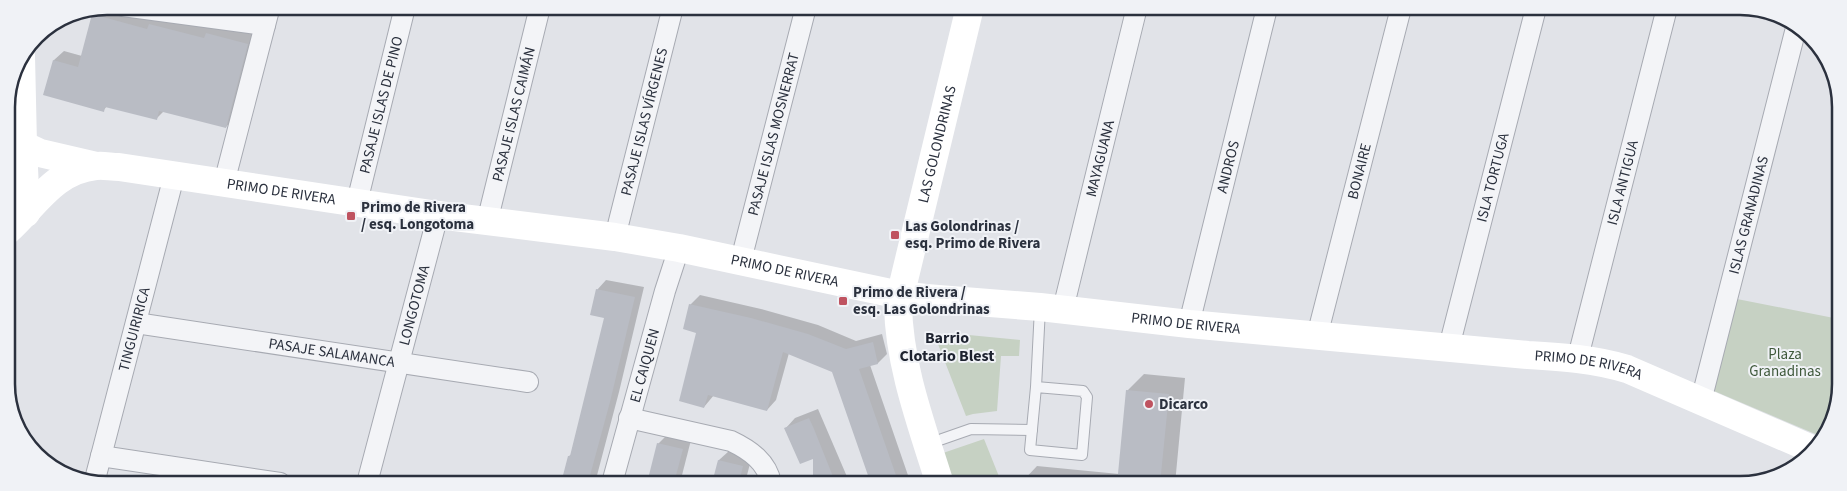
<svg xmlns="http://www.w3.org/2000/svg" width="1847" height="491" font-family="'Source Sans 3',sans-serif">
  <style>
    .green { fill: #c6d1c3 }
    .shadow { fill: #0003 }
    .building { fill: #b9bcc4 }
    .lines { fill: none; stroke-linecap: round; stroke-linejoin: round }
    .lane-casing { stroke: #a7aab2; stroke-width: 12 }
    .street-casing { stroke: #a7aab2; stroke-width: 22 }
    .lane { stroke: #f3f4f7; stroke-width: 10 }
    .street { stroke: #f3f4f7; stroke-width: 20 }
    .secondary { stroke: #fff; stroke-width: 28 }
    .poi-dot { fill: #bf5360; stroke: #f0f2f6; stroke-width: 2 }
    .labels { text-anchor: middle; stroke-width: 4; stroke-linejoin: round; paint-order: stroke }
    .street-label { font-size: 15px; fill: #2b313e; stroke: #f0f2f6 }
    .poi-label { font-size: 15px; font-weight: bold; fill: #2b313e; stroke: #f0f2f6; text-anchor: start }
    .park-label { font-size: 15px; fill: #3e583a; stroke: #f0f2f6 }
    .neighbourhood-label { font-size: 16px; font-weight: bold; fill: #1d222f; stroke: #f0f2f6 }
    .rim { fill: none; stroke: #2b313e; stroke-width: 2.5 }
  </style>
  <rect width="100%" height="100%" fill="#e1e3e8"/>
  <g class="green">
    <path d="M1737,299l102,20c0,44 4,77 -19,117l-106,-45z"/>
    <polygon points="948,333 1020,340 1019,356 1001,356 997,411 973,414 966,416 938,344"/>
    <polygon points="984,439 1002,484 952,484 943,453"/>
  </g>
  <g class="shadow">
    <polygon points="107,6 155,19 159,15 212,28 216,24 257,35 235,117 226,127 164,111 156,119 107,106 103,111 45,94 54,60 64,51 82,56 93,15 100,8"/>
    <polygon points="606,280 644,287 619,392 595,483 562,483 569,456 572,454 606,317 597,290"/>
    <polygon points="700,295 761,309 818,325 856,341 882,334 887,354 878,363 870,365 911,484 886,484 833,371 789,353 776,400 767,410 714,395 704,407 698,332 690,305"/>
    <polygon points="1144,374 1185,378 1175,484 1020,484 1037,466 1119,474 1127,391"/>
    <polygon points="818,409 848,479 848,484 814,484 814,457 786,428 795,418"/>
    <polygon points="668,434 691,440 680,483 648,483 658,444"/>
    <polygon points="729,451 752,456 745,483 713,483 719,460"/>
  </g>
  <g class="building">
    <polygon points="92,14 147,29 149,24 204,38 206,33 248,44 226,128 159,111 157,120 105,107 104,112 43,95 53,60 78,67"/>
    <polygon points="596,289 635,297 610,402 588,483 561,483 568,456 570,456 604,318 590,315"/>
    <polygon points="689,304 751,318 808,334 846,349 873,342 878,364 859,369 899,484 871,484 832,372 783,352 767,411 708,395 704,408 679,401 696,333 683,329"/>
    <polygon points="1126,390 1169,394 1160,484 1117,484"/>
    <polygon points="809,418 814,429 836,484 813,484 813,459 800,464 784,428"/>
    <polygon points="657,443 683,449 674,483 647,483"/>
    <polygon points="718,460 743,466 739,483 712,483"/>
  </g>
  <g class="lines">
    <defs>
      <g id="lane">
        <polyline points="1036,387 1083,391 1087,397 1082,455 1030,450 1036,387 1040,308"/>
        <polyline points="928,444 971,429 1032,430"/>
      </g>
      <g id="street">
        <polyline points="123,6 265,25"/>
        <polyline points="224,183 270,6"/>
        <path id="s1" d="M357,202l48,-195"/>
        <path id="s2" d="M487,222l53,-215"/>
        <path id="s3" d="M615,237l58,-230"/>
        <path id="s4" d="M741,260l65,-253"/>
        <path id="s5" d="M1063,309l74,-302"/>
        <path id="s6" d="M136,323l392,59"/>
        <path id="s7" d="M1189,324l78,-316"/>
        <path id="s8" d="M1317,336l84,-328"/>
        <path id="s9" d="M1449,347l87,-339"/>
        <path id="s10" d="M1578,357l89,-349"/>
        <path id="s11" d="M1701,401l95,-373"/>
        <path d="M629,418l102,23c19,9 36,21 40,42"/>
        <polyline points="101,456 280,483"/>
        <path id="s12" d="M94,483l80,-307"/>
        <path id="s13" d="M367,483l71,-268"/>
        <path id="s14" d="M612,483l53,-192 14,-43"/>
      </g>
    </defs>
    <use href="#lane" class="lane-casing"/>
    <use href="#street" class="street-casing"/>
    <use href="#lane" class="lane"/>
    <use href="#street" class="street"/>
    <g class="secondary">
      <polyline points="21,56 23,145 26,213"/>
      <polyline points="23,145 40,153 96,166"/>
      <path id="s15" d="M7,231c28,-25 47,-61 89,-65 7,-1 15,1 23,1l319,48 177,22 64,11 221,47 26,3 114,9 149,17 339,31c34,2 66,4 99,14l185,80"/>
      <path id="s16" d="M940,484c-18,-58 -41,-118 -42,-179l72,-298"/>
    </g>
  </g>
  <g class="poi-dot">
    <rect x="346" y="211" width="10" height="10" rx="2.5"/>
    <rect x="890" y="230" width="10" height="10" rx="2.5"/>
    <rect x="838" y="296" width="10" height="10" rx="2.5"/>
    <circle cx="1149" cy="404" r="5"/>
  </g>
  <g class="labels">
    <g class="street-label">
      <text dy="5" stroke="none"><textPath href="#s1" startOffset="100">PASAJE ISLAS DE PINO</textPath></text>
      <text dy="5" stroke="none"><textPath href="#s2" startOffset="111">PASAJE ISLAS CAIMÁN</textPath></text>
      <text dy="5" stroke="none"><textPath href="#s3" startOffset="119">PASAJE ISLAS VÍRGENES</textPath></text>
      <text dy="5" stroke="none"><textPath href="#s4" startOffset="130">PASAJE ISLAS MOSNERRAT</textPath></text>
      <text dy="5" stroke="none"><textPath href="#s16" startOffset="350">LAS GOLONDRINAS</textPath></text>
      <text dy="5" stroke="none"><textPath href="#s5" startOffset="155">MAYAGUANA</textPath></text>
      <text dy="5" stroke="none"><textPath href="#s7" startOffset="162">ANDROS</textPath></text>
      <text dy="5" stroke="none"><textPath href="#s8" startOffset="170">BONAIRE</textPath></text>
      <text dy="5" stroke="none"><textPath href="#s9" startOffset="175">ISLA TORTUGA</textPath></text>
      <text dy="5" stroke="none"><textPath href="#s10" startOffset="180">ISLA ANTIGUA</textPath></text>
      <text dy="5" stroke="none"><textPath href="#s15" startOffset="300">PRIMO DE RIVERA</textPath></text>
      <text dy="5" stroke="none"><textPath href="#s11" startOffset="192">ISLAS GRANADINAS</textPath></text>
      <text dy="5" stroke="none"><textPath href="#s15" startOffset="810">PRIMO DE RIVERA</textPath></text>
      <text dy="5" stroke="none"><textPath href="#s13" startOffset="184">LONGOTOMA</textPath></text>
      <text dy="5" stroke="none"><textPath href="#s15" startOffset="1215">PRIMO DE RIVERA</textPath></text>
      <text dy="5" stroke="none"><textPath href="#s12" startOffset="159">TINGUIRIRICA</textPath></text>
      <text dy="5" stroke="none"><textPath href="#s6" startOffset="198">PASAJE SALAMANCA</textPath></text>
      <text dy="5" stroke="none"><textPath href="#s14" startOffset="122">EL CAIQUEN</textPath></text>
      <text dy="5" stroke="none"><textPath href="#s15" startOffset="1620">PRIMO DE RIVERA</textPath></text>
    </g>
    <g class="poi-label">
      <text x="361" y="212">Primo de Rivera<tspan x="361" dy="17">/ esq. Longotoma</tspan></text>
      <text x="905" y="231">Las Golondrinas /<tspan x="905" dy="17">esq. Primo de Rivera</tspan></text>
      <text x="853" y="297">Primo de Rivera /<tspan x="853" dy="17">esq. Las Golondrinas</tspan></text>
      <text x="1159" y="409">Dicarco</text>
    </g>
    <g class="park-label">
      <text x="1785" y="359">Plaza<tspan x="1785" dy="17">Granadinas</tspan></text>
    </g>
    <g class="neighbourhood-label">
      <text x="947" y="343">Barrio<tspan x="947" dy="18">Clotario Blest</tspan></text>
    </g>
  </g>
  <path d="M0 0H1847V491H0ZM107 15H1740A92 92 0 0 1 1832 107V384A92 92 0 0 1 1740 476H107A92 92 0 0 1 15 384V107A92 92 0 0 1 107 15Z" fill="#f0f2f6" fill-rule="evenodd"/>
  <path class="rim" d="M107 15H1740A92 92 0 0 1 1832 107V384A92 92 0 0 1 1740 476H107A92 92 0 0 1 15 384V107A92 92 0 0 1 107 15Z"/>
</svg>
